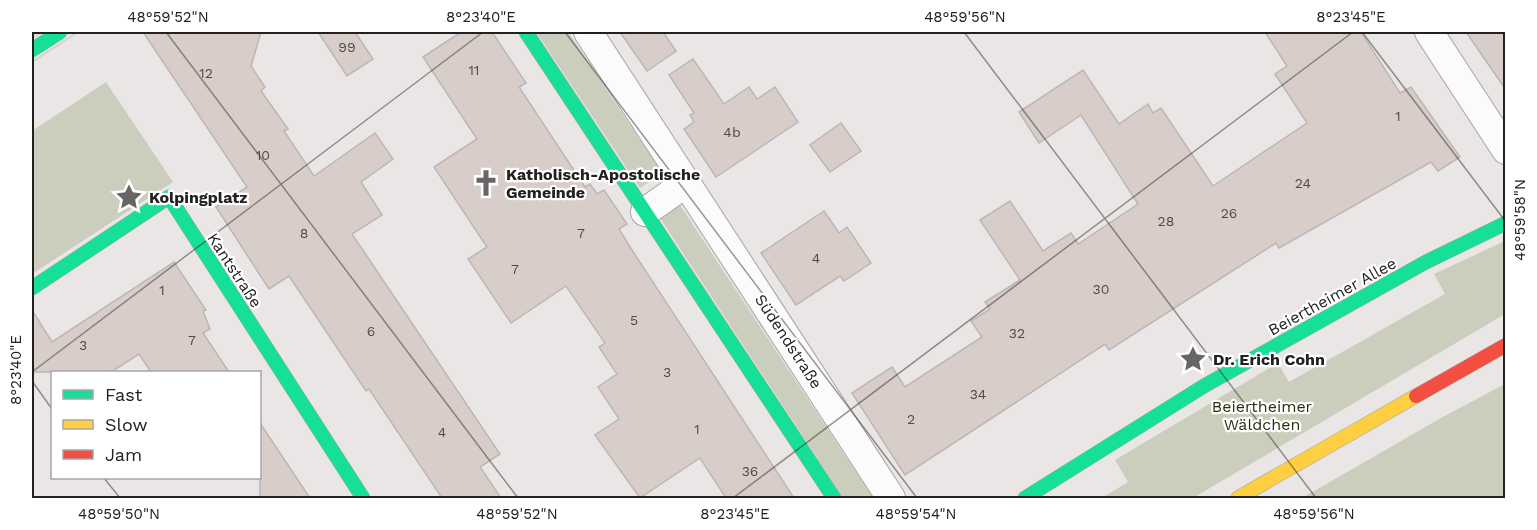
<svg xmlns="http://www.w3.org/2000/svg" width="1537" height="530" font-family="'Work Sans',sans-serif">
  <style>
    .green { fill: #cccebd }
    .building { fill: #d9cdca; stroke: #bab7b6; stroke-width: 1.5 }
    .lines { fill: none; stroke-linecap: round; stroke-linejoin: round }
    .street-casing { stroke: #a6a3a2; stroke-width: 30 }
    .fast-casing { stroke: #a6a3a2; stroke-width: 15 }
    .slow-casing { stroke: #a6a3a2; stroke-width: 15 }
    .jam-casing { stroke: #a6a3a2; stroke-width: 15 }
    .street { stroke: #fcfbfb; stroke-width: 28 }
    .fast { stroke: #16e098; stroke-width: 14 }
    .slow { stroke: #ffcf43; stroke-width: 14 }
    .jam { stroke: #f24e42; stroke-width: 14 }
    .tram { stroke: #d3d2d2; stroke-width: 1.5 }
    .ticks { fill: none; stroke: #222020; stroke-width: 1.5; stroke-opacity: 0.45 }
    .labels { text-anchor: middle; stroke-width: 4.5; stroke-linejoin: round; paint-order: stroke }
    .number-label { font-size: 14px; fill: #504b4a }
    .poi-label { font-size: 16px; font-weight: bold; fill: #222020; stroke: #fff; text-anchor: start }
    .street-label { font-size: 16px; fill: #222020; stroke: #fff }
    .park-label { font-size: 16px; fill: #2c3109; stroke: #fff }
    .neatline { fill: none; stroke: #222020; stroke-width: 2 }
    .ticks-label { font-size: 15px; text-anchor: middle; fill: #222020 }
  </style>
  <rect width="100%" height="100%" fill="#e9e6e5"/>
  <g class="green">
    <polygon points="536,32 568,32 662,173 640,188"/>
    <polygon points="106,82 173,182 32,274 32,131"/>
    <polygon points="680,205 873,498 843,498 660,218"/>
    <polygon points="1505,241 1505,314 1193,498 1102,498 1128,482 1115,460 1278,363 1289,382 1445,294 1434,274"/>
    <polygon points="1505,384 1505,498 1302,498 1441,418"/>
  </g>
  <g class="building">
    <polygon points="143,32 261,32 251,66 265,87 261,91 288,129 284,131 314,176 375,133 393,159 361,182 382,215 352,234 500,454 480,467 501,498 442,498 369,389 366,391 289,276 269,289 216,207 247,187"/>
    <polygon points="318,32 355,32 373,59 347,76"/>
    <polygon points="461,32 492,32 526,83 519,87 585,187 590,184 597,194 604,190 627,224 619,229 630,247 794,498 726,498 700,458 640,498 595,435 619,419 598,387 617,374 599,347 605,343 566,286 511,323 468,259 487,247 434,167 477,139 423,57"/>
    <polygon points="620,32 663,32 676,51 647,71"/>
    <polygon points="1265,32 1361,32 1400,93 1411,87 1460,157 1438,171 1431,162 1279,248 1276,243 1109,350 1105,344 905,475 852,393 892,367 905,387 982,337 971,321 990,309 985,302 1020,280 980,220 1010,201 1043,251 1071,233 1078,244 1138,204 1081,115 1039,143 1019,112 1083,70 1119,124 1148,104 1153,113 1161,108 1213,186 1307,123 1275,74 1287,66"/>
    <polygon points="1466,32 1506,32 1506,90"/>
    <polygon points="693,59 724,104 749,87 757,99 775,87 798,122 716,177 684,129 694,122 690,115 694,113 669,75"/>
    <polygon points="841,123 861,151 830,172 810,145"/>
    <polygon points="824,211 839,233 847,227 871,263 844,281 840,276 796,305 761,253"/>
    <polygon points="174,262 206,310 203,311 210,329 203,333 229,372 151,372 139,354 111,372 32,372 32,310 52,342"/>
    <polygon points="260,423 310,498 260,498"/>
  </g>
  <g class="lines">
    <defs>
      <g id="street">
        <polyline points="588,32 891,498"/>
        <polyline points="1429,32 1506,150"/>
        <polyline points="645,212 686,183"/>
      </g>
      <g id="fast">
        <polyline points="526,32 834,498"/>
        <polyline points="32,50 60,32"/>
        <polyline points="32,288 169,197 363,498"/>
        <polyline points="1025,498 1204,386 1426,262 1506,223"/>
      </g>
      <polyline id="slow" points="1238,498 1416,396"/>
      <polyline id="jam" points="1416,396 1506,345"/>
    </defs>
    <use href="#street" class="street-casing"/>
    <use href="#fast" class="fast-casing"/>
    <use href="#slow" class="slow-casing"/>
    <use href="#jam" class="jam-casing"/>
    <use href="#street" class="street"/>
    <use href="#fast" class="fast"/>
    <use href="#slow" class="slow"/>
    <use href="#jam" class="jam"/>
    <g class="tram">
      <polyline points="32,38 42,32"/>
      <polyline points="32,62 78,32"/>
    </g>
  </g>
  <path class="ticks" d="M166,32l352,466M565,32l352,466M964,32l352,466M1362,32l144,190M32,372l451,-340M32,381l20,28M104,478l16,20M733,498l620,-466"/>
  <defs>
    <symbol id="church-bare" viewBox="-9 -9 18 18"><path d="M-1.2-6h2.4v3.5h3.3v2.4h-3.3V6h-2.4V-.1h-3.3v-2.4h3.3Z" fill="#686565" stroke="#fff" stroke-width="2.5" paint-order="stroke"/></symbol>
    <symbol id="sight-bare" viewBox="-9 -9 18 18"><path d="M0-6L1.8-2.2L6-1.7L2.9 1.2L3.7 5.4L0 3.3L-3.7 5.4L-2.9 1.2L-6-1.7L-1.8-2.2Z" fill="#686565" stroke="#fff" stroke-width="2.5" paint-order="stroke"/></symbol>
  </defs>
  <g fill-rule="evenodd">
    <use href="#church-bare" x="467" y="164" width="38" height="38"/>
    <use href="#sight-bare" x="110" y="178" width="38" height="38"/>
    <use href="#sight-bare" x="1174" y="340" width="38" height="38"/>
  </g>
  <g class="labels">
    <g class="number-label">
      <text x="347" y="52">99</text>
      <text x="474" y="75">11</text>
      <text x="206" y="78">12</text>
      <text x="1398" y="121">1</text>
      <text x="732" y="137">4b</text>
      <text x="263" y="160">10</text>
      <text x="1303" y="188">24</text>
      <text x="1229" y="218">26</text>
      <text x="1166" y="226">28</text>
      <text x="304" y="238">8</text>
      <text x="581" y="238">7</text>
      <text x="816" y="263">4</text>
      <text x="515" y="274">7</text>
      <text x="1101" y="294">30</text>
      <text x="162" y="295">1</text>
      <text x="634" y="325">5</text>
      <text x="371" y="336">6</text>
      <text x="1017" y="338">32</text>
      <text x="192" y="345">7</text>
      <text x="83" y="350">3</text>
      <text x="667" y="377">3</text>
      <text x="978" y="399">34</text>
      <text x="911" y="424">2</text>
      <text x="697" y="434">1</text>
      <text x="442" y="437">4</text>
      <text x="750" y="476">36</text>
    </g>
    <g class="poi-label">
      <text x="506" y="180">Katholisch-Apostolische<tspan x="506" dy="18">Gemeinde</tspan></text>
      <text x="149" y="203">Kolpingplatz</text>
      <text x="1213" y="365">Dr. Erich Cohn</text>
    </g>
    <g class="street-label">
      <text transform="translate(235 270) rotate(57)" y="6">Kantstraße</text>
      <text transform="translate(1332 296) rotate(-29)" y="6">Beiertheimer Allee</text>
      <text transform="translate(789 341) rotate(57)" y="6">Südendstraße</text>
    </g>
    <g class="park-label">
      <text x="1262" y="412">Beiertheimer<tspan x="1262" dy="18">Wäldchen</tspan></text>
    </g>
  </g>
  <rect width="1537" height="530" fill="none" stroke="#ffffff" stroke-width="66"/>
  <rect x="51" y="371" width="210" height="108" fill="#ffffff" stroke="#a7a6a6" stroke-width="1.5"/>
  <rect x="63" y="390" width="30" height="9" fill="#16e098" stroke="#a7a6a6" stroke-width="1.5"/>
  <text x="105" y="401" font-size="18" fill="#222020">Fast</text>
  <rect x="63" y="420" width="30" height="9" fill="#ffcf43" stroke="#a7a6a6" stroke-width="1.5"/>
  <text x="105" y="431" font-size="18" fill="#222020">Slow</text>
  <rect x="63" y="450" width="30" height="9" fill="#f24e42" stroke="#a7a6a6" stroke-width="1.5"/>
  <text x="105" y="461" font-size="18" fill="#222020">Jam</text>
  <rect x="33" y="33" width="1471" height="464" class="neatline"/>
  <g class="ticks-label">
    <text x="168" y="22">48°59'52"N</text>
    <text x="481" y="22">8°23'40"E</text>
    <text x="965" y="22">48°59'56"N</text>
    <text x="1351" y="22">8°23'45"E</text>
    <text transform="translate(1520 220) rotate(-90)" y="5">48°59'58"N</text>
    <text transform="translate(16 370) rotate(-90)" y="5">8°23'40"E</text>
    <text x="119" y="519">48°59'50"N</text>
    <text x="517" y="519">48°59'52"N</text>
    <text x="735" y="519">8°23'45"E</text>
    <text x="916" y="519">48°59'54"N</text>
    <text x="1314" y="519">48°59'56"N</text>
  </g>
</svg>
